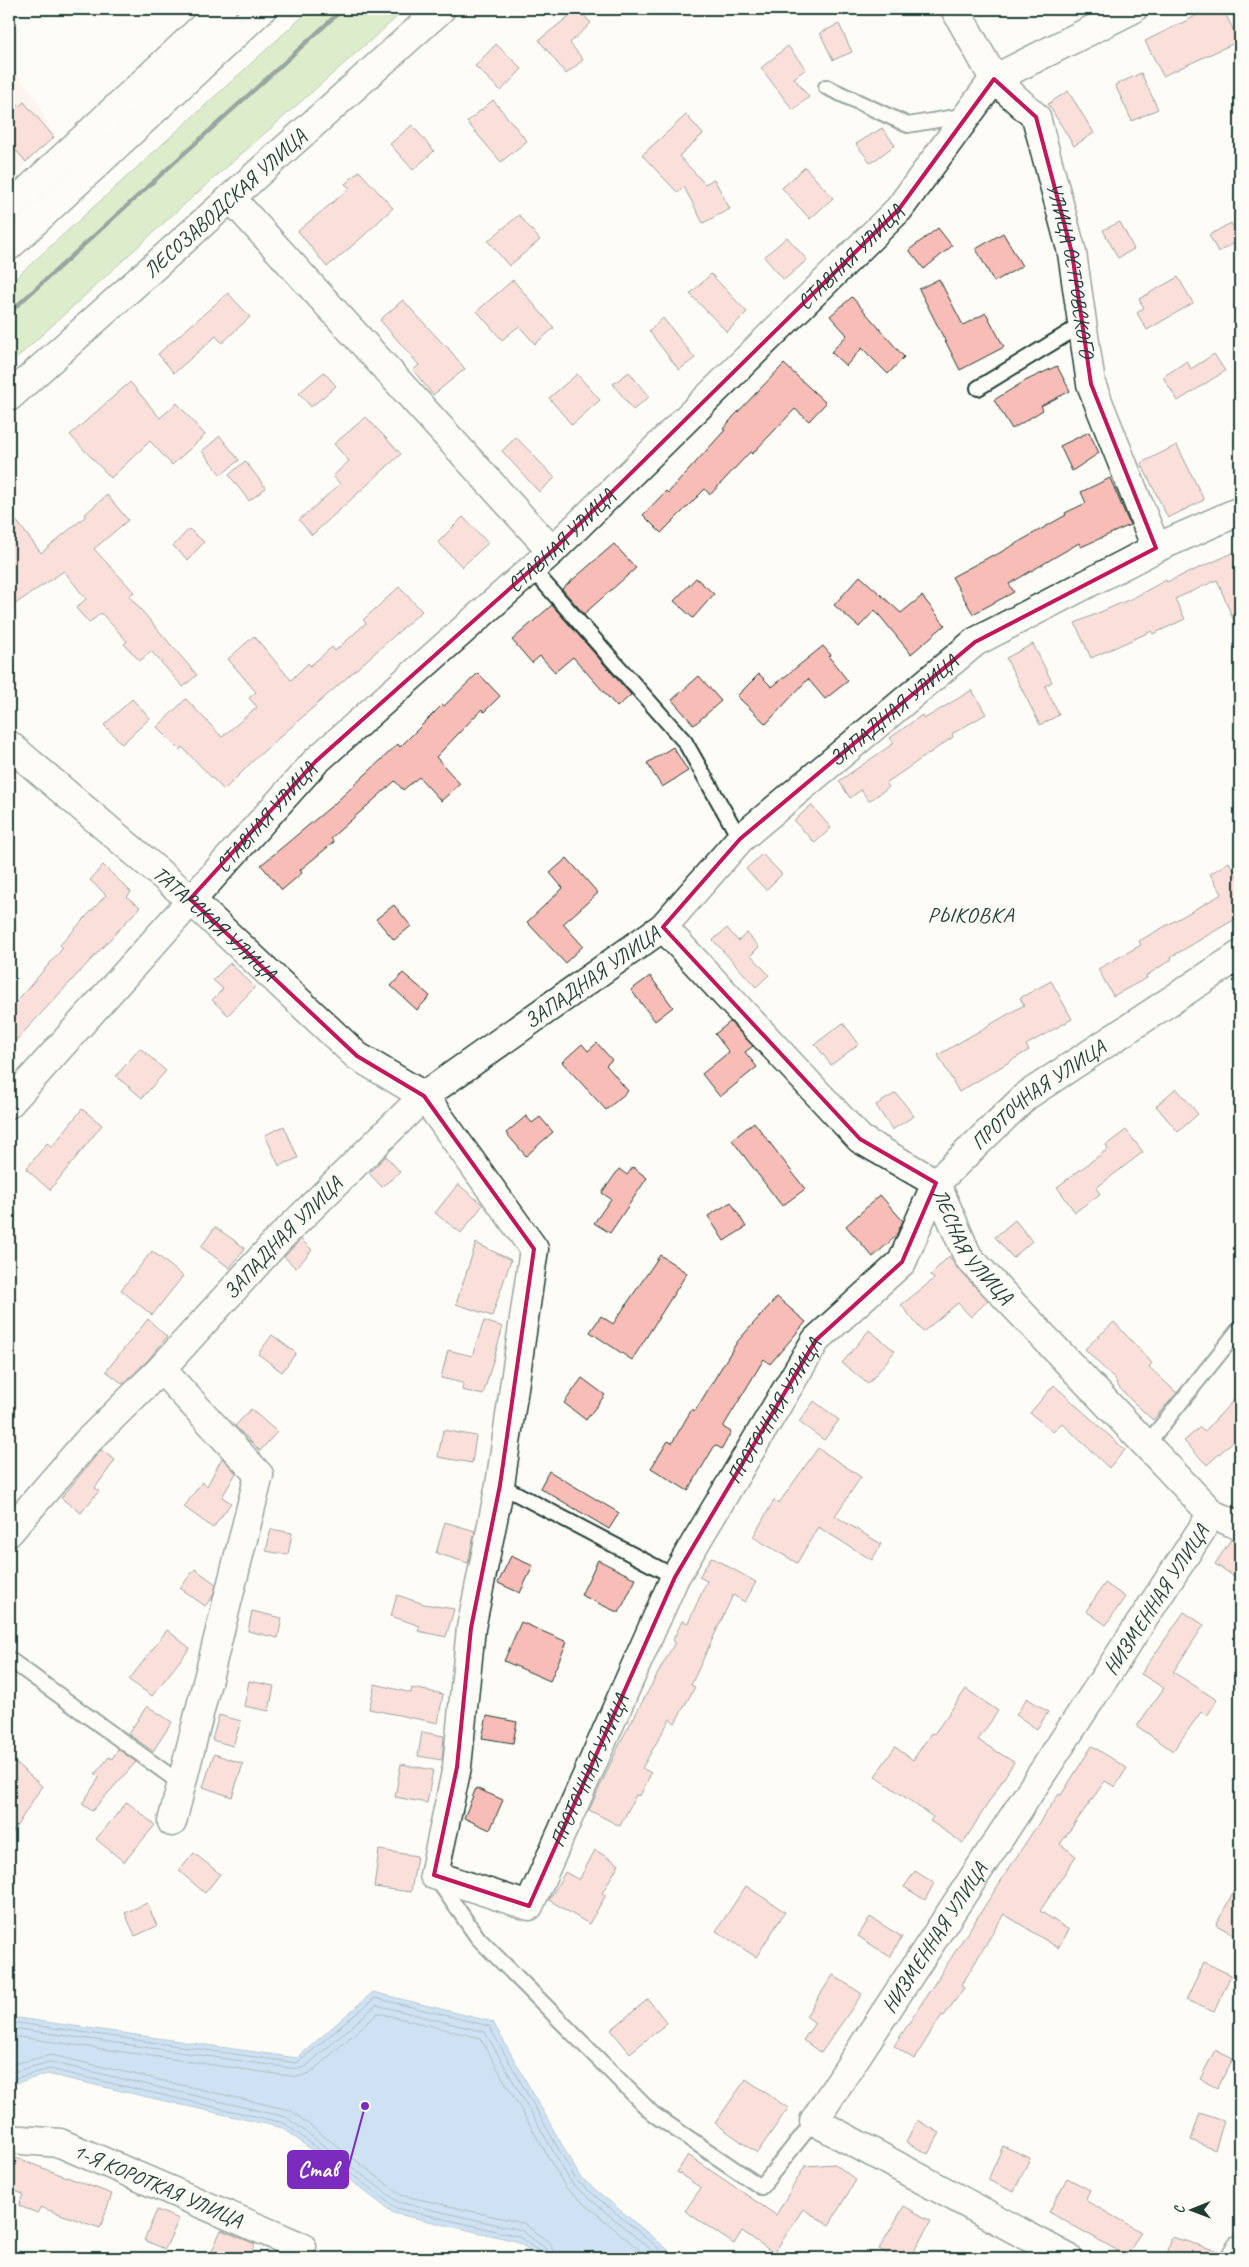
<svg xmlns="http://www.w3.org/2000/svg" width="1249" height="2267" font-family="Caveat,sans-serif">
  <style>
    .built { fill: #fce9e4 }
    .green { fill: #b6db97; stroke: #6a8c66 }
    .water { fill: #94c3ef; stroke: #658da4 }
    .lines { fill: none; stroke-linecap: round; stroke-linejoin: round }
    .shore { stroke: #4e737f; stroke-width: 1 }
    .building { fill: #f8bdb6; stroke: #1f3d34 }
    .lane-casing { stroke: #1f3d34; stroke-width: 18 }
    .street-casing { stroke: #1f3d34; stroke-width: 31 }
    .secondary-casing { stroke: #1f3d34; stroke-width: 31 }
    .primary-casing { stroke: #1f3d34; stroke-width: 31 }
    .lane { stroke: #fdfcf7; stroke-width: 14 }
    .street { stroke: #fdfcf7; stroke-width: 28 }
    .secondary { stroke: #fdfcf7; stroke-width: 28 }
    .primary { stroke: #fdfcf7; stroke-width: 28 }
    .rail { stroke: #1f3d34; stroke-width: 4 }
    .marked { fill: none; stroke: #c2185b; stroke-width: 4; stroke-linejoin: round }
    .labels { text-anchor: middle; stroke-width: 4; stroke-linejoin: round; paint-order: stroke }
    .street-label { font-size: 21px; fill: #1f3d34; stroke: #fdfcf7 }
    .neighbourhood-label { font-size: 22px; letter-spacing: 1px; fill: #1f3d34; stroke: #fdfcf7 }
    .leader { fill: none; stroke: #7b2cbf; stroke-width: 2 }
    .callout-dot { fill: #7b2cbf; stroke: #fdfcf7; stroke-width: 2 }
    .callout { fill: #7b2cbf; stroke: #7b2cbf; stroke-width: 2 }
    .callout-label { font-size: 22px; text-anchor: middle; font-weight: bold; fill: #fff }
  </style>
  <rect width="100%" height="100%" fill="#fdfcf7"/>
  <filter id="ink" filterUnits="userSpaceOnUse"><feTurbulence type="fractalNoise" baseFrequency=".02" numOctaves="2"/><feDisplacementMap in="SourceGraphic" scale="10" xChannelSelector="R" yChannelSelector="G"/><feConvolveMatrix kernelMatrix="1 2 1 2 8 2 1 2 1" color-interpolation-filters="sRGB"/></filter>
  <g filter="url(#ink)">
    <polygon class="built" points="9,67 32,92 54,137 9,178"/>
    <polygon class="green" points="311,9 406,9 179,209 9,365 9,284"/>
    <polygon class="water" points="373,1992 493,2022 580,2177 678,2258 540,2258 516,2241 393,2213 283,2128 47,2074 9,2085 9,2020 18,2018 297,2058"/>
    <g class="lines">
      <g class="shore">
        <polyline points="9,2025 18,2023 297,2063 375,1998 489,2026 576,2180 670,2258"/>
        <polyline points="9,2031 19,2029 297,2069 305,2067 376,2005 485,2032 572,2184 661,2258"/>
        <polyline points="9,2038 19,2037 297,2077 310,2073 378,2013 480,2038 566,2188 649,2258"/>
        <polyline points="9,2065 51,2055 290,2110 401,2195 523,2223 550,2243 556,2258"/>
        <polyline points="9,2073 50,2062 286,2117 398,2202 521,2230 545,2248 549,2258"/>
        <polyline points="9,2080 49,2069 284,2123 396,2208 518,2236 541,2253 542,2258"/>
      </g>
    </g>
    <g class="building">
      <polygon points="578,9 591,23 570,43 583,60 566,74 539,40"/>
      <polygon points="1210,9 1223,9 1239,41 1163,76 1145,41"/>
      <polygon points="839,24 852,52 833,60 820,33"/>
      <polygon points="496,44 522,69 501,91 475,66"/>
      <polygon points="788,46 806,69 794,78 809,97 793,110 761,68"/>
      <polygon points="1141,73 1158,109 1132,121 1115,85"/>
      <polygon points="1068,91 1094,133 1074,146 1048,104"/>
      <polygon points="9,94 19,106 24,102 54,137 26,162 9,142"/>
      <polygon points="493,100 527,141 501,162 467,122"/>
      <polygon points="686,115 703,134 679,156 705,184 714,179 730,209 703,223 684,187 678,193 642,155"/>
      <polygon points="412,125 434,151 413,170 390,144"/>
      <polygon points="882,128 895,145 871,163 856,144"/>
      <polygon points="805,167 833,198 810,219 782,188"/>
      <polygon points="359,171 393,208 359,240 327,267 298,231 350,188 345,184"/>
      <polygon points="519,215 540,240 509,266 488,241"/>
      <polygon points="1120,222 1134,249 1118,258 1103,230"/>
      <polygon points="1231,223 1240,240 1218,252 1209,235"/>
      <polygon points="938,228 952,246 924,269 909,250"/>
      <polygon points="1003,233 1022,266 994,282 976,249"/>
      <polygon points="787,237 807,260 784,280 764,257"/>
      <polygon points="711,274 747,312 727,332 690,294"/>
      <polygon points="1178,277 1193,303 1147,330 1137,313 1144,308 1139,299"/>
      <polygon points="939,279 963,325 986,313 1004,347 960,370 919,289"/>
      <polygon points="513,280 554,328 535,344 519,326 502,340 477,311"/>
      <polygon points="228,293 250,317 222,343 216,336 174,373 158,354"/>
      <polygon points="852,297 904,357 888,374 862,348 846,366 831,352 847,335 830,316"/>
      <polygon points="403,300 444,345 445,344 465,369 433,395 413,370 419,365 380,320"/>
      <polygon points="663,318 695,358 679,370 649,331"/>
      <polygon points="1214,354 1225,371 1178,401 1163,377 1187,361 1191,369"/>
      <polygon points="784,364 826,403 809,421 795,409 752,454 750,452 710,495 705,489 661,533 643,515 666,491 668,493 725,430 723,429 734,416"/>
      <polygon points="1057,366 1070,391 1041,406 1043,410 1012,429 994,400 1025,381"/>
      <polygon points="324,372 336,386 311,407 299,393"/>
      <polygon points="629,372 649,397 633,410 613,384"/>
      <polygon points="577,374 600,400 572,425 549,398"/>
      <polygon points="130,382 160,418 177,403 205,435 172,465 150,441 111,478 70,435"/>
      <polygon points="366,417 401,454 312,535 299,520 340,484 333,476 349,461 334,444"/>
      <polygon points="1089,432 1099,453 1072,471 1060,446"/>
      <polygon points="220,436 239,460 221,475 202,451"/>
      <polygon points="516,437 555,478 539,492 502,451"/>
      <polygon points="1177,445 1204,500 1168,518 1141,463"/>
      <polygon points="245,461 266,488 249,501 229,475"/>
      <polygon points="1110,478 1130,525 1081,547 1079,543 1009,584 1014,592 973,614 952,577 993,555 994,556 1066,515 1065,513 1086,503 1081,492"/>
      <polygon points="107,495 128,520 94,549 134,592 129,596 197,675 183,687 151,651 140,661 124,644 127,641 101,613 89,623 76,608 86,599 64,571 9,608 9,511 41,553 86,516 84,515"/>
      <polygon points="463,517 488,543 462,567 438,542"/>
      <polygon points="189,529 204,542 188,560 173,546"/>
      <polygon points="614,544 636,568 584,614 562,589"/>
      <polygon points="1240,550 1240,636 1217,580 1175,599 1185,619 1153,634 1152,631 1091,658 1075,623 1135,597 1166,580 1167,582"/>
      <polygon points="860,576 901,613 922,596 945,625 911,654 875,610 859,627 834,605"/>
      <polygon points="696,578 714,594 693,618 674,601"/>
      <polygon points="399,587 422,611 255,759 224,790 182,747 180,750 157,727 186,699 222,737 257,707 249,698 256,692 228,659 254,636 291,680 308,663 310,666 332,647 335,651 366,623 363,620"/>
      <polygon points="552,605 631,695 617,707 573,657 555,672 540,656 532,663 512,640"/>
      <polygon points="1033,644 1052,682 1045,686 1059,715 1040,725 1006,658"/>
      <polygon points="823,646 831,655 829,657 848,681 825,699 808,679 766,724 737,696 759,674 772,687"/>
      <polygon points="478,673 500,696 484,712 482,709 436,757 460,784 441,801 419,777 403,790 395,781 331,838 334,842 300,870 302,873 282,890 261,865 334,804 398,744 400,747 442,705 444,706"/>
      <polygon points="699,676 721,701 694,725 672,700"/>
      <polygon points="972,690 986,714 952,734 953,737 886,783 889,787 869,801 861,790 850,798 839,781 894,743 890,738 922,715 924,719"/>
      <polygon points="132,699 150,718 122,744 104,725"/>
      <polygon points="673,747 688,771 662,787 647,763"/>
      <polygon points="811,805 831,828 815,843 794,821"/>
      <polygon points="762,854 782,874 766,890 746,869"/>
      <polygon points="567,858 598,893 563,924 583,946 565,963 527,922 563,888 550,873"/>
      <polygon points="1229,862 1240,880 1240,924 1237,918 1171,957 1172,959 1146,976 1147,978 1113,996 1098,969 1141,945 1139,941 1222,894 1210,874"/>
      <polygon points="103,865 131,892 127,897 140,907 9,1048 9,1010 63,948 60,945 106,895 90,880"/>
      <polygon points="394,905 411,926 394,940 376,919"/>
      <polygon points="727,928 738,941 747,933 759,947 751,955 769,975 756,987 713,940"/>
      <polygon points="230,963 255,987 228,1015 212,1000 223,989 213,980"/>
      <polygon points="403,973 430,996 417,1010 391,986"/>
      <polygon points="650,976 673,1007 655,1021 631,990"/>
      <polygon points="1051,981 1072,1019 1026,1045 1029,1050 959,1092 938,1055 1024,1005 1020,998"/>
      <polygon points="730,1022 753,1046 745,1052 757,1067 720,1097 702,1074 729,1052 715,1034"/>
      <polygon points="843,1023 859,1044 831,1065 815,1044"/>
      <polygon points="597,1043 612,1060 606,1065 628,1091 606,1110 562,1062 582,1044 588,1051"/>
      <polygon points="140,1048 166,1071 142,1098 116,1076"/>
      <polygon points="1176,1088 1198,1114 1178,1132 1156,1106"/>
      <polygon points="896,1093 914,1116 892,1130 876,1105"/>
      <polygon points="82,1109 102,1125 50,1190 26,1169 47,1143 52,1147"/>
      <polygon points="526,1116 532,1123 540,1117 553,1132 526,1156 506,1133"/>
      <polygon points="754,1122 805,1189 782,1206 732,1140"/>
      <polygon points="284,1126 298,1158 279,1166 265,1135"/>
      <polygon points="1126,1130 1143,1152 1096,1188 1100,1194 1075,1212 1057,1187 1108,1149 1106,1145"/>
      <polygon points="386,1156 400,1172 382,1187 369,1173"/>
      <polygon points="633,1167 647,1178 610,1233 594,1223 611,1199 602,1193 619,1169 627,1175"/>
      <polygon points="458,1184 483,1205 461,1233 435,1213"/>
      <polygon points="880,1195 903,1221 896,1236 873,1257 846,1226"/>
      <polygon points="731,1202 746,1227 724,1241 708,1216"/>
      <polygon points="1015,1220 1032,1241 1013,1258 995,1237"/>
      <polygon points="215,1227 245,1248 230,1268 201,1247"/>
      <polygon points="301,1239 312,1250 296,1268 284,1257"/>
      <polygon points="476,1243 511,1260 492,1316 456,1304"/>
      <polygon points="152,1251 183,1276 152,1315 121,1290"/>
      <polygon points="660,1255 687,1273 632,1360 590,1332 601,1316 613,1324"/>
      <polygon points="949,1256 957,1268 988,1300 971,1317 958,1303 923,1332 901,1305 934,1279 930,1275"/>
      <polygon points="777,1297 806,1322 770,1364 764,1359 723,1427 731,1432 722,1449 715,1445 688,1491 651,1468 668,1441 672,1443 692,1409 695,1411 737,1342"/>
      <polygon points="148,1319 167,1337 148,1360 123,1384 106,1371"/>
      <polygon points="484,1321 503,1327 483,1395 462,1390 463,1383 441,1378 448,1350 472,1356"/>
      <polygon points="1114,1322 1152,1363 1149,1367 1177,1393 1153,1420 1132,1401 1116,1384 1117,1382 1085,1349"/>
      <polygon points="869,1330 895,1351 868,1384 842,1363"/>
      <polygon points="272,1335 296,1353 282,1372 258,1354"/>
      <polygon points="582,1378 605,1395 586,1420 564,1403"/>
      <polygon points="1054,1385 1125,1450 1109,1468 1062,1423 1053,1432 1030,1413"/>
      <polygon points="1240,1393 1240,1435 1207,1465 1184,1441 1200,1427 1204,1432"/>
      <polygon points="814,1401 839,1420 824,1440 799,1422"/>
      <polygon points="251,1409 277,1432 260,1451 235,1426"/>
      <polygon points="443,1430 476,1436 472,1463 438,1457"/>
      <polygon points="818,1448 861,1477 835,1516 881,1544 872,1560 818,1527 797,1563 753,1537 774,1500 779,1503"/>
      <polygon points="101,1450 115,1460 95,1488 99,1491 81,1513 61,1498"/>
      <polygon points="222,1458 236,1473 222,1497 231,1503 213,1528 184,1507 202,1482 207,1486"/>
      <polygon points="549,1471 619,1513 609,1529 540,1488"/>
      <polygon points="445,1522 475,1531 468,1563 436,1553"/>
      <polygon points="271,1529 292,1533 288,1555 266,1551"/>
      <polygon points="1231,1539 1240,1541 1240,1580 1215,1564"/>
      <polygon points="511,1556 533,1566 520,1593 498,1583"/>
      <polygon points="711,1557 756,1582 745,1602 733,1595 691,1685 695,1687 675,1723 670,1719 642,1768 651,1773 640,1796 636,1795 620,1826 589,1810 622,1739 675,1642 673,1640 682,1621 688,1623 707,1581 699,1577"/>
      <polygon points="598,1560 636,1579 619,1613 581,1595"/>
      <polygon points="195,1569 216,1584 213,1596 205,1606 180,1588"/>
      <polygon points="1105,1583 1125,1597 1106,1625 1086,1611"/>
      <polygon points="397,1595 424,1604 454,1609 446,1637 418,1631 420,1626 391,1616"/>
      <polygon points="252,1611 282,1618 278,1638 248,1631"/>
      <polygon points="1184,1612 1204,1625 1173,1672 1217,1700 1207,1716 1201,1712 1173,1751 1137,1726 1164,1688 1141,1674"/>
      <polygon points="521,1622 567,1642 550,1681 504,1661"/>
      <polygon points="167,1630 190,1648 152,1696 129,1680"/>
      <polygon points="249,1681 274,1686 269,1711 244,1706"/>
      <polygon points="375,1684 411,1693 412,1688 443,1694 438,1723 369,1709"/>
      <polygon points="966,1689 998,1711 978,1740 1014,1762 963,1843 930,1821 933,1817 875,1776 895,1747 913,1760 931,1733 934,1734"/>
      <polygon points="1027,1698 1048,1712 1037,1729 1016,1715"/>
      <polygon points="147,1706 172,1722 153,1751 128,1734"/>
      <polygon points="219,1715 241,1721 233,1746 212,1740"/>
      <polygon points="487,1716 517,1722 513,1743 482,1738"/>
      <polygon points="422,1732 444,1736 442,1760 418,1756"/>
      <polygon points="1092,1746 1127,1768 1115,1787 1105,1781 1060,1844 1076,1856 1040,1911 1069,1930 1058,1948 1004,1914 961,1986 964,1988 944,2016 942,2015 914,2059 894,2046 1032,1833 1059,1794 1061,1795"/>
      <polygon points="118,1749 136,1762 92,1811 82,1804 99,1778 95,1774 109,1757 112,1759"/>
      <polygon points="214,1754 243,1764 232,1797 203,1787"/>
      <polygon points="9,1757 42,1786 9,1838"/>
      <polygon points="401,1764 433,1770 427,1803 395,1797"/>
      <polygon points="476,1788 503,1800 490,1830 464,1818"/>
      <polygon points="127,1802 155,1825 124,1862 96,1839"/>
      <polygon points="379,1850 417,1856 411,1892 374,1887"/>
      <polygon points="595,1850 619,1864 602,1893 606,1895 589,1924 549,1900 565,1872 579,1880"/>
      <polygon points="194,1853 220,1874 205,1893 179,1871"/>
      <polygon points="915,1871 934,1883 925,1900 904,1887"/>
      <polygon points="1240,1879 1240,1938 1216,1925"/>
      <polygon points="746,1886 785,1912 756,1957 716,1931"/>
      <polygon points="147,1903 157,1926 135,1936 125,1913"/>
      <polygon points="870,1917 902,1937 890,1957 858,1936"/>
      <polygon points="1204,1962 1231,1975 1214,2012 1186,2000"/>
      <polygon points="833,1975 862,1994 821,2053 803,2040 815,2023 806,2016"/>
      <polygon points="648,1999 667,2023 630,2053 611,2030"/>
      <polygon points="1215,2050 1233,2059 1217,2088 1200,2079"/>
      <polygon points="746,2079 788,2108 757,2153 715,2123"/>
      <polygon points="1200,2113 1224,2121 1215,2150 1191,2140"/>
      <polygon points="917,2120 940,2133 928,2154 906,2142"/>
      <polygon points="1003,2146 1030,2158 1014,2192 988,2180"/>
      <polygon points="688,2155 776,2215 805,2166 835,2164 856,2180 829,2225 803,2209 774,2253 742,2231 734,2244 685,2211 701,2188 677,2172"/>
      <polygon points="16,2158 112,2194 100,2228 40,2207 38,2213 19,2206 23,2194 9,2189 9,2180"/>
      <polygon points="1067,2178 1090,2190 1085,2200 1141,2232 1127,2256 1049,2212"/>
      <polygon points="904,2206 931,2221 910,2258 895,2258 879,2249"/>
      <polygon points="157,2210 179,2219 165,2249 144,2240"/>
      <polygon points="221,2230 255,2244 249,2258 209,2258"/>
      <polygon points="1172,2237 1221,2252 1219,2258 1166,2258"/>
    </g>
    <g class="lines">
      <defs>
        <g id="lane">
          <polyline points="826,87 908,125 967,115"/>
          <polyline points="978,388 1083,324"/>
          <polyline points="532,569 685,742 740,839"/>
          <polyline points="1147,1444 1240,1328"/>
          <polyline points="500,1485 675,1577"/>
          <polyline points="9,1659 180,1783"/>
          <polyline points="436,1878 478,1938 653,2114 761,2187 814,2121"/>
        </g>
        <g id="street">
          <path id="s1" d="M955,9l39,70 42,38 36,136 19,131 65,164"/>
          <polyline points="231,198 552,551"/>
          <path id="s2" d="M9,745l181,154 167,157 67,40 110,153 -34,236 -29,143 -14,139 -23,108 95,31 146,-329 141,-237 86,-78 34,-79 90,-87 214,-141"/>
          <path id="s3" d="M663,927l197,212 76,44 32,74 244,257 28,12"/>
          <path id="s4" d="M9,1104l307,-343 236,-210 347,-342 95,-130 139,-70"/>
          <polyline points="161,1369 259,1475 172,1822"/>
          <path id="s5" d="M9,1532l78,-90 74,-73 117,-129 146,-144 239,-169 77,-88 235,-197 181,-94 84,-37"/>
          <path id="s6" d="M9,2139l51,4 242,104"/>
          <path id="s7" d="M1068,2258l-254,-137 398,-607"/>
          <polyline points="1235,2258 1240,2249"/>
        </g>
        <g id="secondary">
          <path id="s8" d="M9,397l432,-388"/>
        </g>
        <g id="primary">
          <polyline points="9,208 222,9"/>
          <polyline points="9,246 262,9"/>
        </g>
      </defs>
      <use href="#lane" class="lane-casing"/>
      <use href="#street" class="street-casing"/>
      <use href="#secondary" class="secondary-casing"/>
      <use href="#primary" class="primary-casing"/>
      <use href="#lane" class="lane"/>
      <use href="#street" class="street"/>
      <use href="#secondary" class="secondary"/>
      <use href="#primary" class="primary"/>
      <polyline class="rail" points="9,313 343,9"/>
    </g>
  </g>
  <path d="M0 0H1249V2267H0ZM994,79l42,38 36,136 19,131 65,164 -181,94 -235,197 -77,88 197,212 76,44 -34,79 -86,78 -141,237 -146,329 -95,-31 23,-108 14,-139 29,-143 34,-236 -110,-153 -67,-40 -167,-157 126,-138 236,-210 347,-342z" fill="#fdfcf7" fill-opacity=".55" fill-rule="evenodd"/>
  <path class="marked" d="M994,79l42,38 36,136 19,131 65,164 -181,94 -235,197 -77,88 197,212 76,44 -34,79 -86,78 -141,237 -146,329 -95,-31 23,-108 14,-139 29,-143 34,-236 -110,-153 -67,-40 -167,-157 126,-138 236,-210 347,-342z"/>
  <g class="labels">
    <g class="street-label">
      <text dy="7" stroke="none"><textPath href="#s8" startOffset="290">ЛЕСОЗАВОДСКАЯ УЛИЦА</textPath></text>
      <text dy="7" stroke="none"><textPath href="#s4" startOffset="1195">СТАВНАЯ УЛИЦА</textPath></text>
      <text dy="7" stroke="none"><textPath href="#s1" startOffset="294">УЛИЦА ОСТРОВСКОГО</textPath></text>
      <text dy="7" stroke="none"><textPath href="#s4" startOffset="790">СТАВНАЯ УЛИЦА</textPath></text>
      <text dy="7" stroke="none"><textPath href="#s5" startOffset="1212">ЗАПАДНАЯ УЛИЦА</textPath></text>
      <text dy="7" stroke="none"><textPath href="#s4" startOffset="385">СТАВНАЯ УЛИЦА</textPath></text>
      <text dy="7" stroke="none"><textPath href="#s2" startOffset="272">ТАТАРСКАЯ УЛИЦА</textPath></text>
      <text dy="7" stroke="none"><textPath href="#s5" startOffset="808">ЗАПАДНАЯ УЛИЦА</textPath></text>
      <text dy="7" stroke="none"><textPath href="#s2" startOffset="2441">ПРОТОЧНАЯ УЛИЦА</textPath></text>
      <text dy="7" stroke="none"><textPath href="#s5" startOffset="402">ЗАПАДНАЯ УЛИЦА</textPath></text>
      <text dy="7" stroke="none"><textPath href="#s3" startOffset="451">ЛЕСНАЯ УЛИЦА</textPath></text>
      <text dy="7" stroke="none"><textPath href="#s2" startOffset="2021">ПРОТОЧНАЯ УЛИЦА</textPath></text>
      <text dy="7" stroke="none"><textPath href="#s7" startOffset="912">НИЗМЕННАЯ УЛИЦА</textPath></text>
      <text dy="7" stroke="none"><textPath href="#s2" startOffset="1616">ПРОТОЧНАЯ УЛИЦА</textPath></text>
      <text dy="7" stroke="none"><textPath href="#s7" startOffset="508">НИЗМЕННАЯ УЛИЦА</textPath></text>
      <text dy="7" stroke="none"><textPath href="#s6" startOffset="158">1-Я КОРОТКАЯ УЛИЦА</textPath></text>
    </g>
    <g class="neighbourhood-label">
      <text x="971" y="922">РЫКОВКА</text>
    </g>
  </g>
  <path class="leader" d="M365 2106L348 2169"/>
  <circle class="callout-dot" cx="365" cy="2106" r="5"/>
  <rect class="callout" x="288" y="2151" width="60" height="37" rx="5"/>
  <g class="callout-label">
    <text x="318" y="2177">Став</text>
  </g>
  <rect width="1249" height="2267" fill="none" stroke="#fdfcf7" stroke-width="30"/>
  <rect x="15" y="15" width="1219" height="2237" fill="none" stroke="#1f3d34" stroke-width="2" filter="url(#ink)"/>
  <g transform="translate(1192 2210) rotate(269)" stroke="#fdfcf7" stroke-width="4" paint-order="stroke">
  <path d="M0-4L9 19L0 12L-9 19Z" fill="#1f3d34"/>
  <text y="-8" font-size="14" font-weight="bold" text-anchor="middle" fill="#1f3d34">С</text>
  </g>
</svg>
